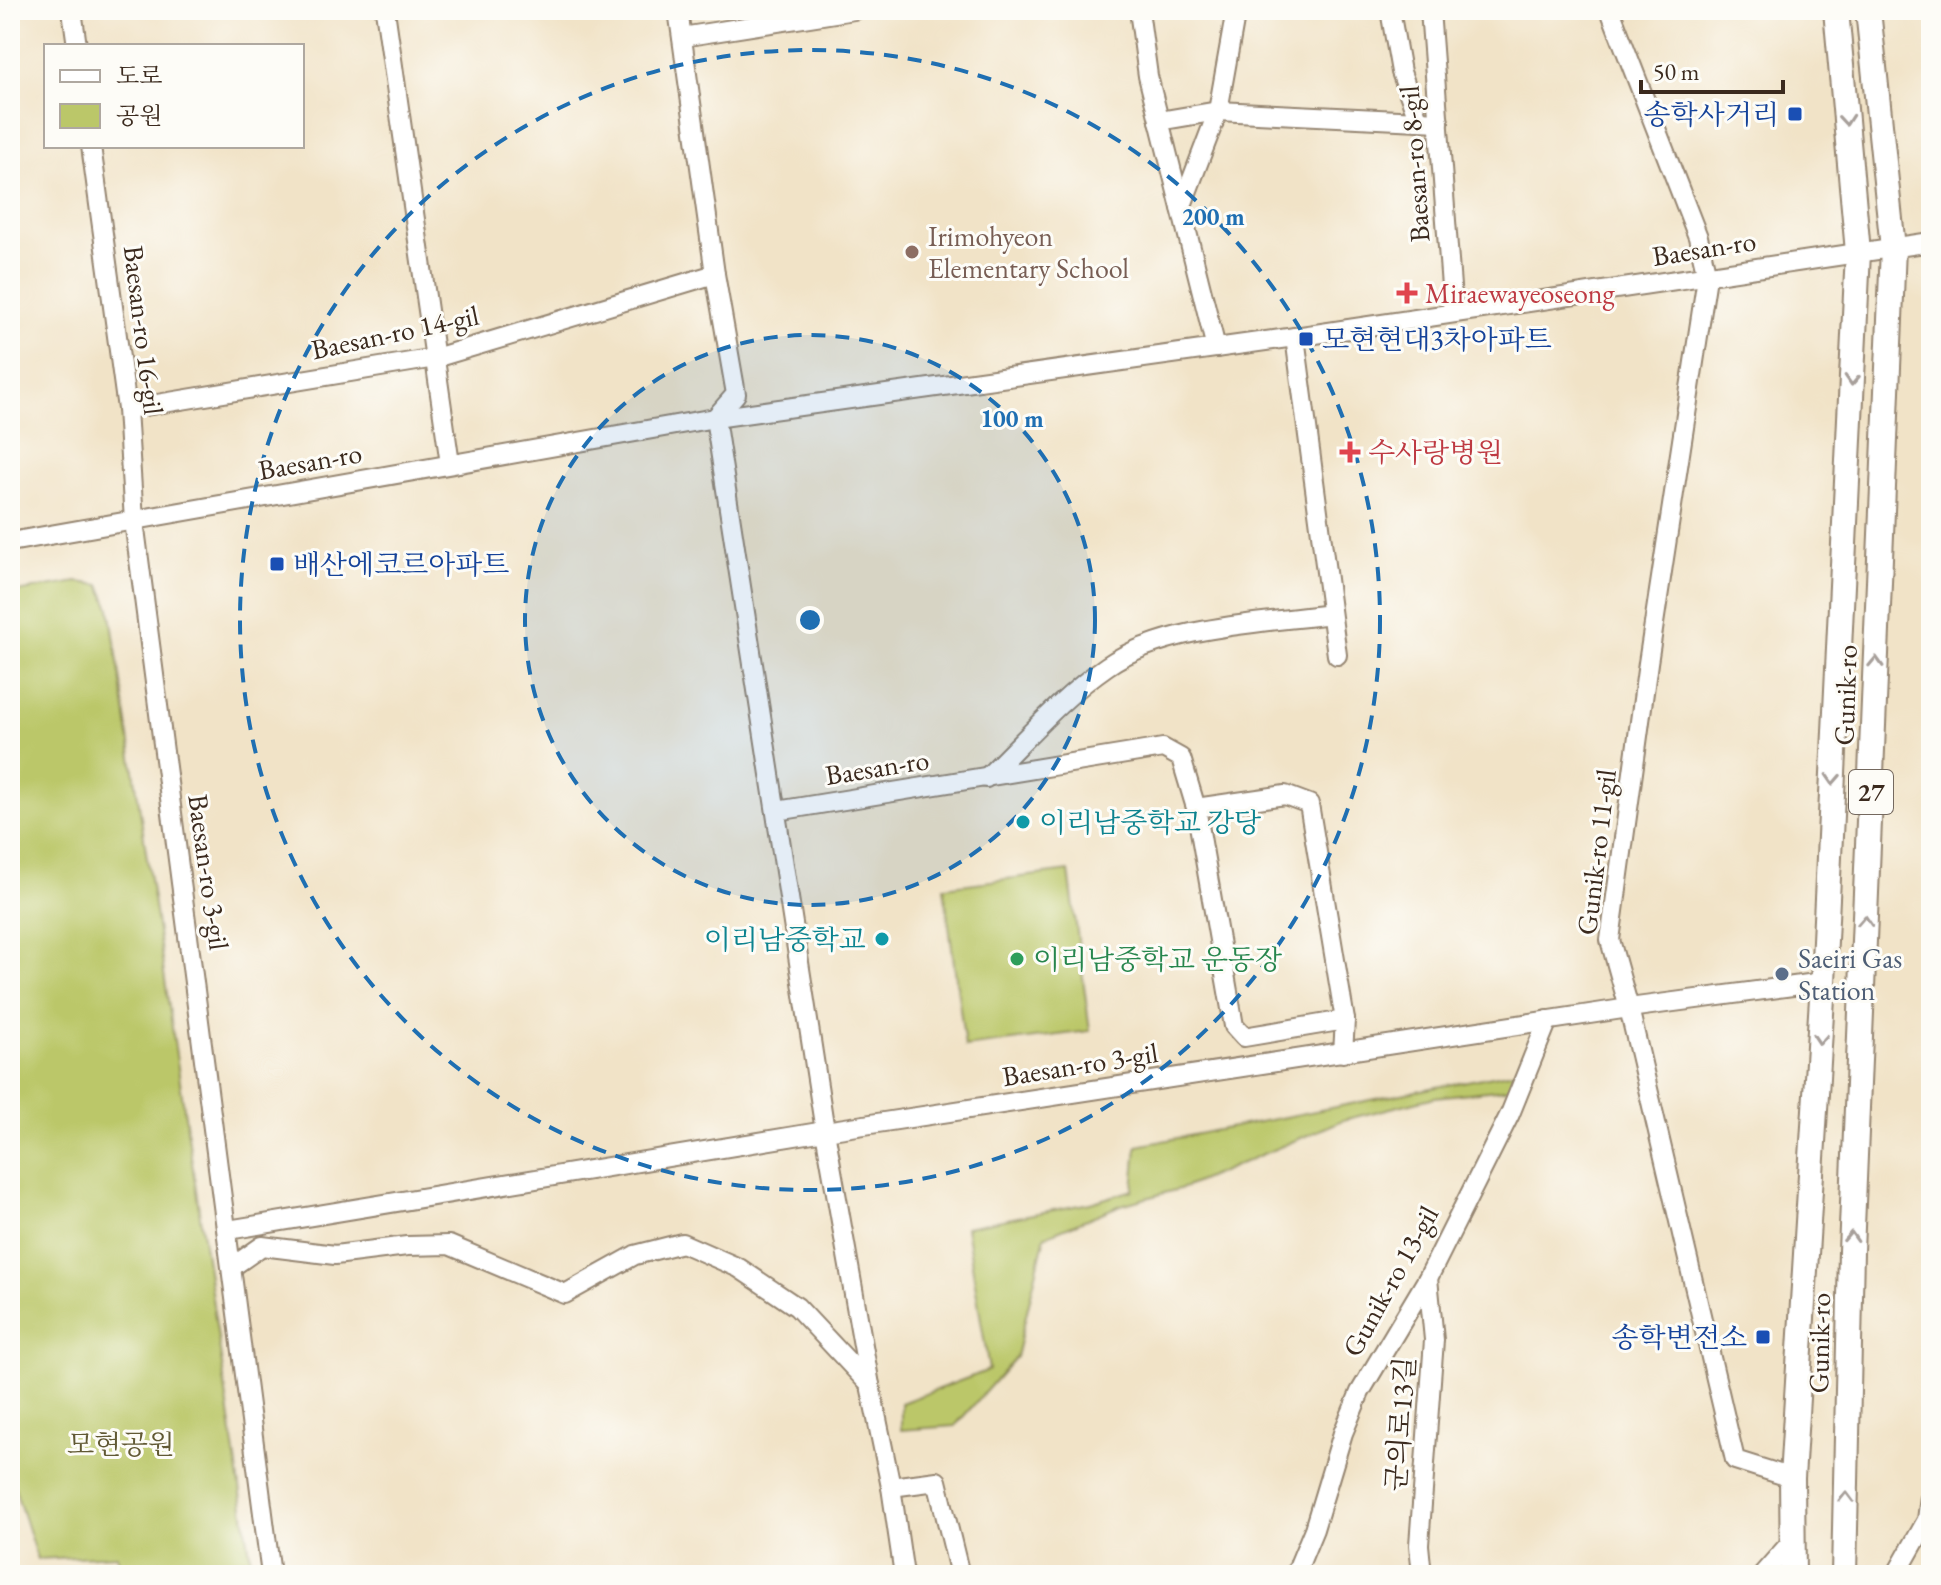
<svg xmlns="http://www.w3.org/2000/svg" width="1941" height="1585" font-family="'EB Garamond','Noto Serif KR',serif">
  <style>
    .park { fill: #bbc769; stroke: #7b7844; stroke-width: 2 }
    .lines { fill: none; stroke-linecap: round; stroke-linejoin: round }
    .minor-casing { stroke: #968672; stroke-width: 22 }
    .major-casing { stroke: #968672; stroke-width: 28 }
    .minor { stroke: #fff; stroke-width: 18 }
    .major { stroke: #fff; stroke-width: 24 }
    .oneway { stroke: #a79f9a }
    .ring { fill: none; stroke: #1f6fb2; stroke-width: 4; stroke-dasharray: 14 10 }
    .transit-dot { fill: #1a4fb4; stroke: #fdfcf7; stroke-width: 3 }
    .education-dot { fill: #8d6e63; stroke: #fdfcf7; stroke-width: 3 }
    .health-dot { fill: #e0444e; stroke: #fdfcf7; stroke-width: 3 }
    .culture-dot { fill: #0f9aa8; stroke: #fdfcf7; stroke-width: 3 }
    .leisure-dot { fill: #2e9e5b; stroke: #fdfcf7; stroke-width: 3 }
    .service-dot { fill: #5c6f8a; stroke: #fdfcf7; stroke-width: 3 }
    .labels { text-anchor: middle; stroke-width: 6; stroke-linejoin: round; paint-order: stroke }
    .shield { fill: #fdfcf7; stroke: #75695f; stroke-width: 2 }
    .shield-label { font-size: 26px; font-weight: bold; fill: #3b2a1e }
    .transit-label { font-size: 28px; fill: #164399; stroke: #fdfcf7; text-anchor: end }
    .street-label { font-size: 28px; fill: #3b2a1e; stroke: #fdfcf7 }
    .education-label { font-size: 28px; fill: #785e54; stroke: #fdfcf7; text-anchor: start }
    .health-label { font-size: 28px; fill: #be3a42; stroke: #fdfcf7; text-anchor: start }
    .culture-label { font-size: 28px; fill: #0d838f; stroke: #fdfcf7; text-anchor: start }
    .service-label { font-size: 28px; fill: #4e5e75; stroke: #fdfcf7; text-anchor: start }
    .leisure-label { font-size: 28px; fill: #27864d; stroke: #fdfcf7; text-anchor: start }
    .park-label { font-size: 28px; fill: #615934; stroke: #fdfcf7 }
    .centre { fill: #1f6fb2; stroke: #fdfcf7; stroke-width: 4 }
    .ring-label { font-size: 24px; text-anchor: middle; font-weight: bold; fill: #1f6fb2; stroke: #fdfcf7; stroke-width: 6; stroke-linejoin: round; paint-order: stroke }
  </style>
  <rect width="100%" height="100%" fill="#fdfcf7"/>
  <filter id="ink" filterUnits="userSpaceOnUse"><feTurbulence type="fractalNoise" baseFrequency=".0125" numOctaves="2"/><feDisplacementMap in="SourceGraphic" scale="16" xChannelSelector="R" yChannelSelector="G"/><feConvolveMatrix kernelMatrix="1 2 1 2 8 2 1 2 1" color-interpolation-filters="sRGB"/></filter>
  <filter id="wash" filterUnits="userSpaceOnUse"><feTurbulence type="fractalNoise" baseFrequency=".006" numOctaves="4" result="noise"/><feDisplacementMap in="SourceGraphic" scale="32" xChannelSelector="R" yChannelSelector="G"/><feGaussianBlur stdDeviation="1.8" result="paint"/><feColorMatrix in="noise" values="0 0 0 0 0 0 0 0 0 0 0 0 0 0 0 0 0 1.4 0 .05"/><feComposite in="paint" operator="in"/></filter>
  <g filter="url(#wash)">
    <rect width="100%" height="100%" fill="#f1e3c7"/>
    <g class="park">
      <polygon points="77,582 100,585 110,608 253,1575 121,1575 117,1555 37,1559 10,1473 10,593"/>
      <polygon points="1069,871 1090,1031 965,1047 944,887"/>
      <polygon points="1523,1070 1522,1087 1435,1097 1343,1120 1186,1187 1121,1205 1045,1236 1016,1357 955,1426 901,1430 901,1403 989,1370 966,1227 1090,1203 1133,1190 1137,1146"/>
    </g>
  </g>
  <g filter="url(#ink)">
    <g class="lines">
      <defs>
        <g id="minor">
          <polyline points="72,10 77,46"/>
          <polyline points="385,10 450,464"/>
          <polyline points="678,10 715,274 736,394 715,418 825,1131 870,1385 891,1487 904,1575"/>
          <polyline points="1139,10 1148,76 1216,348"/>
          <polyline points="1390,10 1401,72 1419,121"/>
          <polyline points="1430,10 1453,313"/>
          <polyline points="1610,10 1698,237 1707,277 1648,663 1610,940 1629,1008 1735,1460 1792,1478"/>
          <polyline points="682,37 854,10"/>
          <polyline points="1159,121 1218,111 1439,122"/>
          <polyline points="91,146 127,409 134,521 271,1575"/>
          <polyline points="1181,208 1218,111 1236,10"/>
          <polyline points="1295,337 1337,655"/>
          <polyline points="127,409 435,358 715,274"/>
          <polyline points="10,542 715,418 1295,337 1931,242"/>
          <path d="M986,778c39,-38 76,-81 121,-112 58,-40 156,-43 224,-52"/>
          <polyline points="1196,808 1285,795 1309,804 1345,1020 1343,1053"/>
          <polyline points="777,811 1163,748 1181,758 1196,808 1234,1026 1244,1037 1345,1020"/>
          <polyline points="228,1230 825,1131 1629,1008 1823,982"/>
          <polyline points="232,1267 262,1246 335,1255 407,1246 449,1245 565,1294 635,1255 682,1243 739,1268 797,1307 870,1385"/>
          <polyline points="891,1487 937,1481 960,1575"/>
          <polyline points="1295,1575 1314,1529 1343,1433 1360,1392 1428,1278 1510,1114 1548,1020"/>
          <polyline points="1422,1575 1419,1545 1434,1340 1428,1278"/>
          <polyline points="1762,1575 1793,1540"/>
          <polyline points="1896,1575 1927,1520 1931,1489"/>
        </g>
        <g id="major">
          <polyline points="1793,1575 1792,1478 1823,982 1858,252 1836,10"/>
          <polyline points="1844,1575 1851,1251 1893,248 1868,10"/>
        </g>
      </defs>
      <use href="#minor" class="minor-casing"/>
      <use href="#major" class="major-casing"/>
      <use href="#minor" class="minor"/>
      <use href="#major" class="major"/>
    </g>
    <defs><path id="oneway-chevron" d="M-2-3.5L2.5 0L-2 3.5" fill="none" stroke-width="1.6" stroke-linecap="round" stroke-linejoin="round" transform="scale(2)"/></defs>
    <g class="oneway">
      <use href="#oneway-chevron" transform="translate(1846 120) rotate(85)"/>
      <use href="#oneway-chevron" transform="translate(1852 380) rotate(93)"/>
      <use href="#oneway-chevron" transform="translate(1876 662) rotate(-88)"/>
      <use href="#oneway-chevron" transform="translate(1833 779) rotate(93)"/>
      <use href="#oneway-chevron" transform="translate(1865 921) rotate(-87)"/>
      <use href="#oneway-chevron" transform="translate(1820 1039) rotate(94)"/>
      <use href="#oneway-chevron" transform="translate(1851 1237) rotate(-87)"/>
      <use href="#oneway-chevron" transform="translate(1846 1497) rotate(-89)"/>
    </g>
  </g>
  <circle cx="810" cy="620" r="285" fill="#1f6fb2" fill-opacity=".12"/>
  <g class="ring">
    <circle cx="810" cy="620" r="285"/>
    <circle cx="810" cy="620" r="570"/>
  </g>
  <g class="transit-dot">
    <rect x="1787" y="106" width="16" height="16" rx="4"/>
    <rect x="1298" y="331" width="16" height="16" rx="4"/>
    <rect x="269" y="556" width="16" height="16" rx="4"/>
    <rect x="1755" y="1329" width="16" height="16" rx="4"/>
  </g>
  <circle class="education-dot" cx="912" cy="252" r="8"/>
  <g class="health-dot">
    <path d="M1403 281h8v8h8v8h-8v8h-8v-8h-8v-8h8z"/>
    <path d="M1346 440h8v8h8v8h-8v8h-8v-8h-8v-8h8z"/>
  </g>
  <g class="culture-dot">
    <circle cx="1023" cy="822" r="8"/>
    <circle cx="882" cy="939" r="8"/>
  </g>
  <circle class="leisure-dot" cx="1017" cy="959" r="8"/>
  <circle class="service-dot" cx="1782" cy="974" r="8"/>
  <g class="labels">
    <rect class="shield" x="1849" y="770" width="44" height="44" rx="6"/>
    <g class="shield-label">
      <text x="1871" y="801">27</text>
    </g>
    <g class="transit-label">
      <text x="1779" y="124">송학사거리</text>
      <text x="1322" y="349" text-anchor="start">모현현대3차아파트</text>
      <text x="293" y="574" text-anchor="start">배산에코르아파트</text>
      <text x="1747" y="1347">송학변전소</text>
    </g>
    <g class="street-label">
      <text transform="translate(1414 164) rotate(-94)" y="10">Baesan-ro 8-gil</text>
      <text transform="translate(1704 248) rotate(-9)" y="10">Baesan-ro</text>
      <text transform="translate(144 330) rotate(83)" y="10">Baesan-ro 16-gil</text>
      <text transform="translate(395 332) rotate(-12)" y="10">Baesan-ro 14-gil</text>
      <text transform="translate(310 461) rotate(-10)" y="10">Baesan-ro</text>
      <text transform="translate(1845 695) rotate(-88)" y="10">Gunik-ro</text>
      <text transform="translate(877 767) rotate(-9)" y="10">Baesan-ro</text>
      <text transform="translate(1596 852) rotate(-83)" y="10">Gunik-ro 11-gil</text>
      <text transform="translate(209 872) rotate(82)" y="10">Baesan-ro 3-gil</text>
      <text transform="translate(1080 1064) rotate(-9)" y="10">Baesan-ro 3-gil</text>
      <text transform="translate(1390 1281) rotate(-61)" y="10">Gunik-ro 13-gil</text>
      <text transform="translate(1819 1343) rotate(-89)" y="10">Gunik-ro</text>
      <text transform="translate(1400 1424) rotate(-86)" y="10">군의로13길</text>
    </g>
    <g class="education-label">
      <text x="928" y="246">Irimohyeon<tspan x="928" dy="32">Elementary School</tspan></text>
    </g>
    <g class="health-label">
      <text x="1425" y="303">Miraewayeoseong</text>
      <text x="1368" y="462">수사랑병원</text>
    </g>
    <g class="culture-label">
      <text x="1039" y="832">이리남중학교 강당</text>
      <text x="866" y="949" text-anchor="end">이리남중학교</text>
    </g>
    <g class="service-label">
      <text x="1798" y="968">Saeiri Gas<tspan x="1798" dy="32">Station</tspan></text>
    </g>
    <g class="leisure-label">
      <text x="1033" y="969">이리남중학교 운동장</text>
    </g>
    <g class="park-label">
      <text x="121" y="1454">모현공원</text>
    </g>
  </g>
  <circle cx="810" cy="620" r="12" class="centre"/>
  <g class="ring-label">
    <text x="1213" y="225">200 m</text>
    <text x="1012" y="427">100 m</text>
  </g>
  <rect width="1941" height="1585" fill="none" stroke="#fdfcf7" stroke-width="40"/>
  <rect x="44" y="44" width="260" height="104" fill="#fdfcf7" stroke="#afa8a0" stroke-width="2"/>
  <rect x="60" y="70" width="40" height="12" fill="#ffffff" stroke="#afa8a0" stroke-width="2"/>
  <text x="116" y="84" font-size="24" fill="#3b2a1e">도로</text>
  <rect x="60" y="104" width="40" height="24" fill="#bbc769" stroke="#afa8a0" stroke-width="2"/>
  <text x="116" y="124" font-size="24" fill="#3b2a1e">공원</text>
  <path d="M1641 80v12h142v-12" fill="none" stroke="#3b2a1e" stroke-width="4"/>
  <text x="1653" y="80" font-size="24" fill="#3b2a1e" stroke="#fdfcf7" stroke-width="6" paint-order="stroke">50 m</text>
</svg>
